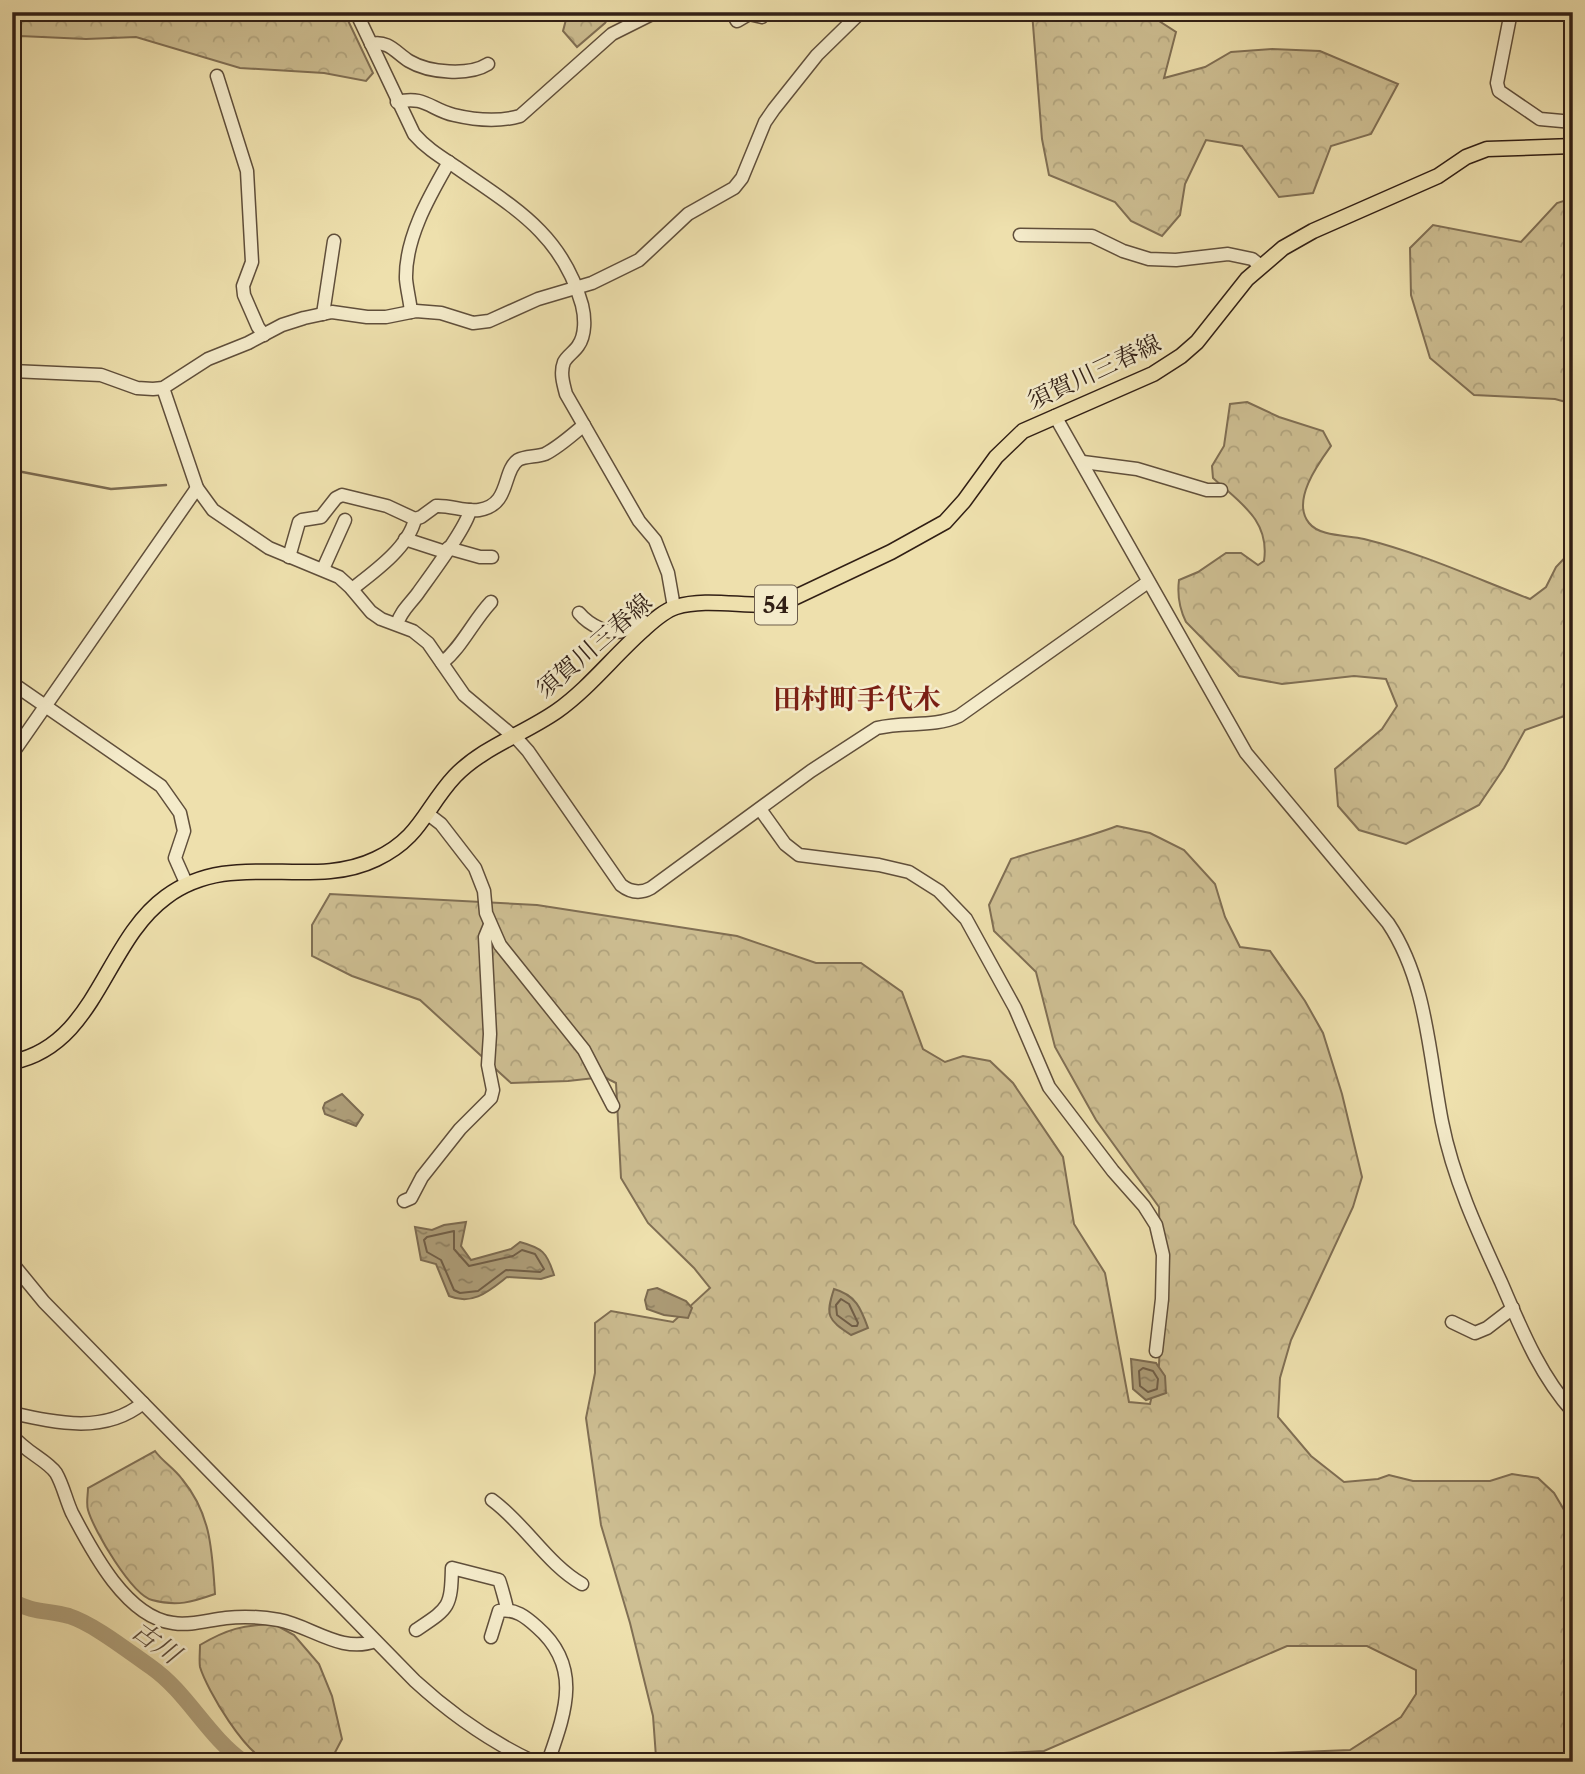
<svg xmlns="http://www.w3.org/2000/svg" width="1585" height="1774" font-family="'Libre Caslon Text','Noto Serif JP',serif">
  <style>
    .forest { fill: url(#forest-crowns); stroke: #806f54; stroke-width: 2 }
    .water { fill: url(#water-ripples); stroke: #7c6b51; stroke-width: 2 }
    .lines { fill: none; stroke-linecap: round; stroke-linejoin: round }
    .shore { stroke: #705e47; stroke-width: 2 }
    .stream { stroke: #7c6b51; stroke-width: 2.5 }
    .river { stroke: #ae9e79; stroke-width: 16 }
    .minor-casing { stroke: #604f3b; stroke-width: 15 }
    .major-casing { stroke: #311f15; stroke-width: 17 }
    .minor { stroke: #f4ebca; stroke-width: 12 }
    .major { stroke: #eee0ad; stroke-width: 14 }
    .labels { text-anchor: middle; stroke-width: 5; stroke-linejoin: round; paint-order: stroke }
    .shield { fill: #f4ebca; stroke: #6c5c4b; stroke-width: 2 }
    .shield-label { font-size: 23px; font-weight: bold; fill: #311f15 }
    .street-label { font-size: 24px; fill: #311f15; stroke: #f4ebca }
    .water-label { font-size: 26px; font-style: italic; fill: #5d4b38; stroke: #f4ebca }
    .quarter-label { font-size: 28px; font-weight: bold; fill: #7a1f14; stroke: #f4ebca }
  </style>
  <defs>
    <pattern id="forest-crowns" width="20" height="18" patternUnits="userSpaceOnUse" patternTransform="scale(1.75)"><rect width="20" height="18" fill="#cebf93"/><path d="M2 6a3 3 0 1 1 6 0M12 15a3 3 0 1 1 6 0" fill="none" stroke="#b1a47e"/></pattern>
    <pattern id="water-ripples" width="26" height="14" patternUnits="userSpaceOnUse" patternTransform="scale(1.75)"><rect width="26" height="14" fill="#ae9e79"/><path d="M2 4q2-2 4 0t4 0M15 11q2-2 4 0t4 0" fill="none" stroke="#8e8062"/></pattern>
  </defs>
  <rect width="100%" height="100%" fill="#eee0ad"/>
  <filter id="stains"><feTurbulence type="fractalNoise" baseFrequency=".00286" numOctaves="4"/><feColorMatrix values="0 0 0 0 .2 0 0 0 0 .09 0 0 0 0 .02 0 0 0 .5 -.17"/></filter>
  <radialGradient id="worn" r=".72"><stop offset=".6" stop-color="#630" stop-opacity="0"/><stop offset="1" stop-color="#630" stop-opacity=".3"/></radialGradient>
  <g class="forest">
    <polygon points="12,12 344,12 373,73 366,81 324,73 240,68 136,37 86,39 20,36 12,38"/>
    <polygon points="568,12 612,12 605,23 577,47 563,31"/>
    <polygon points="1032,12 1145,12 1176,32 1164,78 1205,67 1231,52 1272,49 1320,51 1398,84 1371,134 1331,146 1313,193 1279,197 1242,146 1206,140 1185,184 1180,215 1162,236 1131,221 1115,202 1049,175 1042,139"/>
    <polygon points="1573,198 1573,404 1555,399 1474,395 1430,358 1411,295 1410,248 1433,225 1521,242 1557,203"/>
    <path d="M1247,402l32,15 44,14 8,15c-13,18 -40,55 -22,77 11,14 39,12 55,16 57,14 111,39 166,60l16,-12 10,-20 17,-18v164l-48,17 -21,38 -25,37 -73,39 -47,-14 -21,-24 -3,-37 47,-40 15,-23 -11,-27 -32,-3 -72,8 -43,-8 -53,-54c-7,-14 -9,-26 -7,-42l19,-8 28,-19h15l17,12 6,-4c6,-41 -24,-58 -51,-83l-1,-12 12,-20 6,-42z"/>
    <path d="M1117,826l33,7 34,17 31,34 10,33 15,30 30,4 35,50 18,32 19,61 20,83 -9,30 -62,133 -11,38 -2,39 33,39 33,26 34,-3 11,-4 24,6h77l22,-7 26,4 16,15 19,32v237h-322l23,-9 76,-3 51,-33 15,-23v-24l-49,-24h-80l-243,105 -98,5 -290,1 -3,-41 -23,-93 -29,-98 -15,-107 9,-45v-50l16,-12 62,11 37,-34 -16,-20 -46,-45 -27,-45 -5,-95 -12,-6 -36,4 -57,2 -91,-83 -68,-24 -40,-20v-31l18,-31 207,11 200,31 79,27h45l41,29 21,57 22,13 18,-6 27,5 23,22 50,74 11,67 31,49 24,129 21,2 9,-39 2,-52 -2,-106 -63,-87 -41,-73 -19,-75 -42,-41 -5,-26 22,-46c36,-12 72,-20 106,-33z"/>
    <path d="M155,1451c8,11 19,17 27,28 29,35 30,71 33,115 -23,8 -38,13 -63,6 -20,-5 -58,-69 -64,-90 -2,-7 0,-15 0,-22z"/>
    <path d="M274,1624l20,11 25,29 13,32 10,43 -12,23c-17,0 -44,3 -60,0 -24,-6 -63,-72 -70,-95 -1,-6 0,-15 0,-22 27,-16 43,-20 74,-21z"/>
  </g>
  <g class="water">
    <polygon points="342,1094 363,1115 356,1126 325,1114 323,1108 325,1103"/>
    <path d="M466,1222l-5,24 10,14 40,-11 9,-7c22,6 27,10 34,33l-13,4 -34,-2c-18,14 -34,29 -58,19l-13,-32 -15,-4 -6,-33 17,3 12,-5z"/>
    <polygon points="657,1288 686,1301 692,1308 688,1318 664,1315 647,1309 645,1300 648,1290"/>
    <path d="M834,1289c22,6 27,20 34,39l-17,7c-23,-15 -26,-19 -17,-46z"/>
    <polygon points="1131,1359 1156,1363 1165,1376 1166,1393 1146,1400 1133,1389"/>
  </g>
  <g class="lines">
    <g class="shore">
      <polygon points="454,1231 454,1249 469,1266 513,1256 522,1250 535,1254 544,1269 540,1272 506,1270 478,1291 460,1293 454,1290 441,1260 427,1252 424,1240 427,1237"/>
      <polygon points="841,1299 849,1304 858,1323 857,1326 852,1326 837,1315 836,1305"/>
      <polygon points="1143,1368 1153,1371 1158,1379 1157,1389 1148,1392 1140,1386 1139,1371"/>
    </g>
    <polyline class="stream" points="12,470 111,489 166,485"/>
    <path class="river" d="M12,1601c21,12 36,9 57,15 25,8 59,35 82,51 37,26 56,69 93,95"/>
    <defs>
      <g id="minor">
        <path d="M356,12l58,122c12,14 27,23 42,33 57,40 106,66 126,138 3,12 4,30 -4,41 -4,6 -11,10 -14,16 -4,10 -1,21 2,32l73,127 16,19 13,33 6,34"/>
        <polyline points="732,12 737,21 749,14 762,17"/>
        <polyline points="1511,12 1497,83 1499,91 1540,119 1573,122"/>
        <path d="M371,44c18,-4 25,9 38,17 20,12 60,15 79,3"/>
        <polyline points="217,76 247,171 252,262 243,286 244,295 258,327 264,335"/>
        <path d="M397,102c28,-7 34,8 57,13 21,5 45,7 66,1l92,-82 44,-22"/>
        <polyline points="1020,235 1092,236 1123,251 1149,259 1176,260 1228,254 1252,259 1261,266"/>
        <path d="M411,312c-1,-11 -4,-22 -5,-33 -1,-41 23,-82 43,-117"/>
        <polyline points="323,314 334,241"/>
        <polyline points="12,371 101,375 137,388 153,389 163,388 208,359 248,343 282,325 304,318 332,312 367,317 386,317 416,311 441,313 473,323 489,321 538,299 592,283 639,260 688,214 734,188 742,178 765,122 774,109 817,55 861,12"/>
        <path d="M163,388l34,100 16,22 56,38 70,29 11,10 21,25 10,7 32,12 15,12 36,52 55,46 9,10 93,134c9,7 19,9 30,3l160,-117 66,-43c28,-7 56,0 82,-12l189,-134"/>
        <path d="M1055,416l191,337 142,170c39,58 41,132 54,199 11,56 35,108 59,160 20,46 38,92 72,130"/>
        <polyline points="1083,462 1137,469 1207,490 1221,490"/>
        <polyline points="405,539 445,552"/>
        <polyline points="448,548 480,557 492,557"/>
        <path d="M289,557l10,-35 3,-2 19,-3 15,-19 6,-3 45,11 28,13 6,-2 15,-11c14,-1 29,6 43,4 32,-5 23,-39 39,-50 7,-4 19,-3 27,-6 14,-7 27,-19 39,-29"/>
        <polyline points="323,569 345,520"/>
        <path d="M352,589c22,-17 57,-42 63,-70"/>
        <path d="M579,613c9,11 31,24 46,17 5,-3 8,-8 13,-11l5,2 2,8"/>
        <path d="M397,624c4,-13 13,-20 21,-31 12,-17 49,-66 52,-83"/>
        <path d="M442,663c20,-16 31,-42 49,-61"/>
        <polyline points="12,683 161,786 180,813 184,831 175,858 187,885"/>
        <polyline points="12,754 197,488"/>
        <polyline points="760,809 785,844 799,855 879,865 909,872 939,891 966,919 1015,1008 1049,1087 1113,1171 1144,1206 1156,1225 1163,1255 1162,1299 1156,1351"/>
        <polyline points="428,814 441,824 475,868 484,891 486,913 500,945 584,1050 613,1106"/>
        <polyline points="404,1201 411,1198 422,1177 460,1129 491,1098 493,1090 488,1065 490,1034 485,937 490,925"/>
        <path d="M12,1263l32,39 371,379c36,33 74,60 119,81"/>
        <polyline points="1452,1322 1475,1333 1487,1328 1513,1308"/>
        <path d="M12,1413c45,10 93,21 131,-10"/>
        <path d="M12,1435c13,17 35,25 44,38 7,12 10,27 16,40 20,38 54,104 101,110 18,3 35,-3 53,-5 17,-2 36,-1 53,2 32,6 63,34 96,21"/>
        <path d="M492,1500c33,24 56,65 90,84"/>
        <path d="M416,1630c33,-22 35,-22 36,-62l47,12c1,2 8,26 8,30"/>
        <path d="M491,1637l8,-26c16,-3 27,6 38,16 46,40 28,86 11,135"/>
      </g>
      <path id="major" d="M12,1062c85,-17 92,-120 154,-165 66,-49 144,-6 210,-38 45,-21 49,-51 79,-83 28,-29 69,-42 102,-65 31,-22 56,-54 85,-80 9,-8 21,-20 34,-24 31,-10 72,1 105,-3l110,-52 54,-30 19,-21 32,-44 27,-26 130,-57 28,-18 16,-14 50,-63 36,-31 30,-17 125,-55 28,-19 21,-8 86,-3"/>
    </defs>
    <use href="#minor" class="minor-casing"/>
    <use href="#major" class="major-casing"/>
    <use href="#minor" class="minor"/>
    <use href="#major" class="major"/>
  </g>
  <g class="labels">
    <rect class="shield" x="755" y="585.5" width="42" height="39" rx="5"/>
    <g class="shield-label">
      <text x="776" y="613">54</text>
    </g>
    <g class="street-label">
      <text transform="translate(1094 372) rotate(-25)" y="8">須賀川三春線</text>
      <text transform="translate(594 646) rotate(-41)" y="8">須賀川三春線</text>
    </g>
    <g class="water-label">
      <text transform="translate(156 1642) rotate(36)" y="9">古川</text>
    </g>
    <g class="quarter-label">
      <text x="857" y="709">田村町手代木</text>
    </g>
  </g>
  <rect width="1585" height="1774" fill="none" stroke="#eee0ad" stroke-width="42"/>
  <rect x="14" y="14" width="1557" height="1746" fill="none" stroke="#311f15" stroke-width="3.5"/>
  <rect x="21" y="21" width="1543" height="1732" fill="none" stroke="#311f15" stroke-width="2"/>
  <rect width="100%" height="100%" filter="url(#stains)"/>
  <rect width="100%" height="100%" fill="url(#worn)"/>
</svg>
